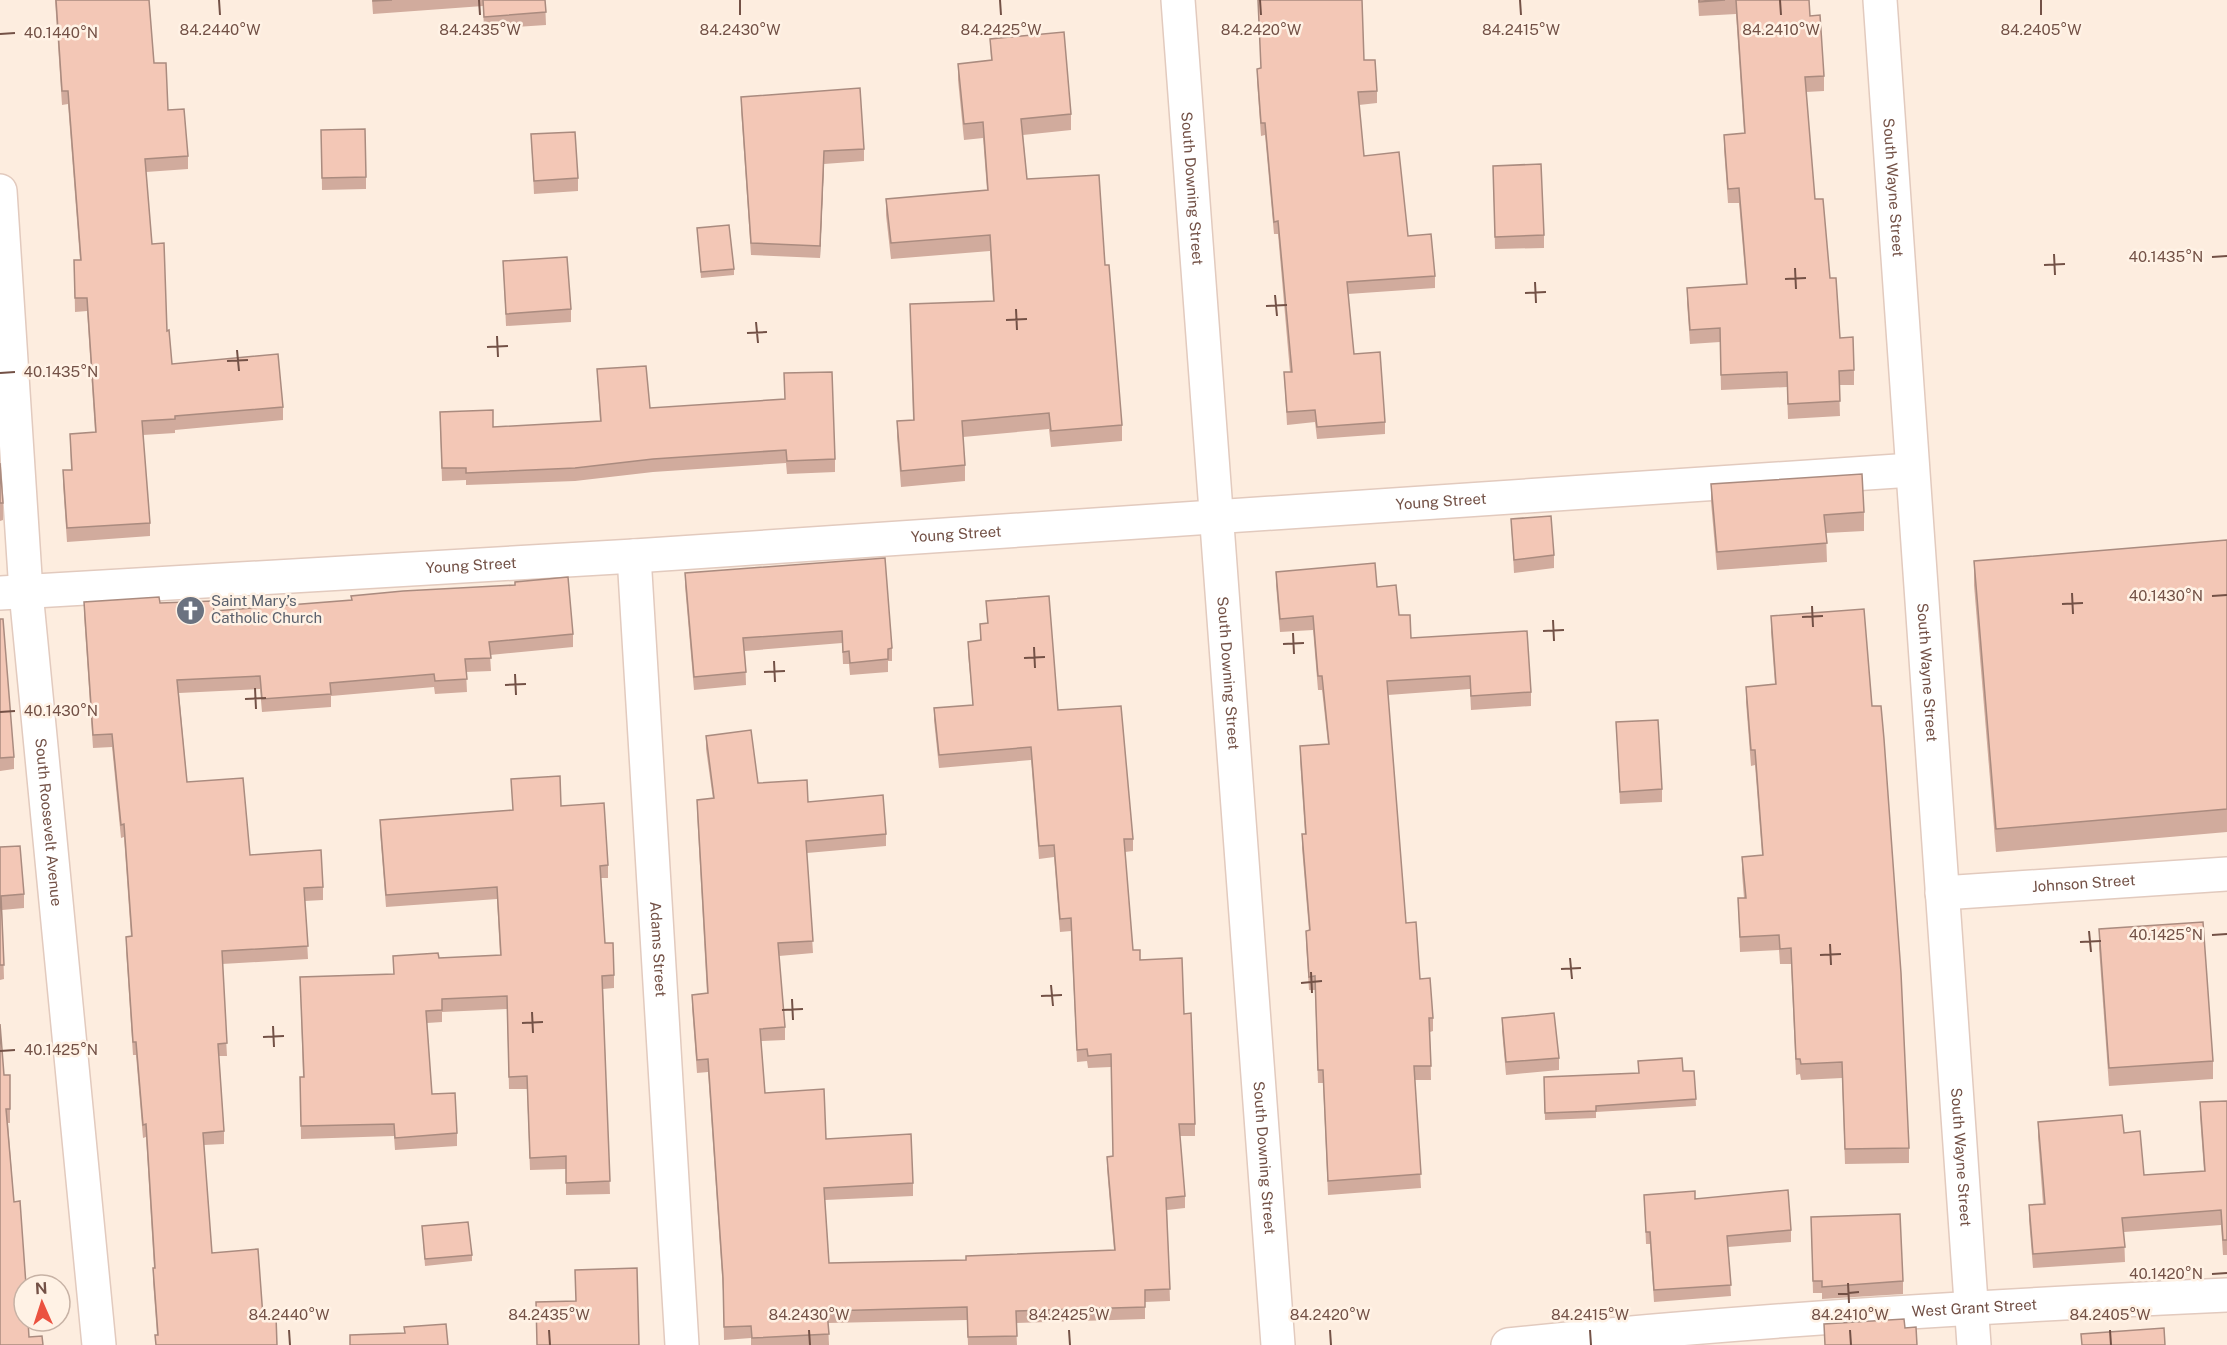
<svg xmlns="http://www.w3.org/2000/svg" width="2227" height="1345" font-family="'Public Sans',sans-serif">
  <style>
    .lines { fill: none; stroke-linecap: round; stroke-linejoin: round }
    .minor-casing { stroke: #e2cabe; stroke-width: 36 }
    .minor { stroke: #fff; stroke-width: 33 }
    .wall { fill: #d1ab9d }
    .shaded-wall { fill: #aa8b7f }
    .building { fill: #f3c7b6; stroke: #aa8b7f; stroke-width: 1.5 }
    .ticks { fill: none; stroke: #735146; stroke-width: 2 }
    .labels { text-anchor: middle; stroke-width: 5; stroke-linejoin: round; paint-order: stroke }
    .street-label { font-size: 15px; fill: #735146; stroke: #fff2e5 }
    .worship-label { font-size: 15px; fill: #5b616d; stroke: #fff2e5; text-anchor: start }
    .ticks-label { font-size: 15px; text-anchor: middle; fill: #735146; stroke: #fff2e5; stroke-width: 5; stroke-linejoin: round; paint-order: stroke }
  </style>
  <rect width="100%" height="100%" fill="#fdeddf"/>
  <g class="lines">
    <defs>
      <g id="minor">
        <path id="s1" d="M1178,0l100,1345"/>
        <path id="s2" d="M1880,0l94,1345"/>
        <path id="s3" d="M0,191l26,401 73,753"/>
        <path id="s4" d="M634,556l48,789"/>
        <path id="s5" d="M0,593l634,-37 1278,-86"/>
        <path id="s6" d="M1942,893l285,-19"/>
        <path id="s7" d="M1508,1345c239,-25 479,-39 719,-50"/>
      </g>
    </defs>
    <use href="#minor" class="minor-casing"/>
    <use href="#minor" class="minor"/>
  </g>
  <g class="wall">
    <polygon points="55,0 149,0 154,63 168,110 188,156 188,169 146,172 152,244 167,331 172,364 283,407 283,420 175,430 175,433 143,435 150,523 150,536 67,542 63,484 63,470 71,470 70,434 95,432 87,311 75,312 74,260 80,260 68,104 62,105"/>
    <polygon points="372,0 545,0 546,25 484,29 483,6 373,14"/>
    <polygon points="1258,0 1362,0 1364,60 1377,91 1377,103 1359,105 1364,156 1408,236 1435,276 1435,288 1348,294 1354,354 1385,422 1385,434 1317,439 1315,422 1287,425 1284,372 1290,372 1278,234 1274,234 1265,135 1261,136 1257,81 1257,69 1261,68"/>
    <polygon points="1698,0 1809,0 1810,16 1824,76 1824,91 1806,92 1815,199 1830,278 1840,338 1854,370 1854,385 1839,385 1840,416 1788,419 1787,387 1721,390 1720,342 1690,344 1687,303 1687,288 1746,284 1739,203 1728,203 1724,149 1724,135 1744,133 1736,14 1699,16"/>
    <polygon points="990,39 1071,114 1071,130 1023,135 1027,179 1105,265 1122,425 1122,441 1051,447 1049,429 963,437 965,465 965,481 901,487 897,437 897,421 913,420 910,304 993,301 990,251 891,259 886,215 886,199 987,190 983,138 964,140 958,80 958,64 991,60"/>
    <polygon points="741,97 864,149 864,161 824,164 820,258 751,255 741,109"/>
    <polygon points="321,130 366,177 366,189 322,190"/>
    <polygon points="531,134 578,178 578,191 534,194"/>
    <polygon points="1493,166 1544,235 1544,248 1495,249"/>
    <polygon points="697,228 734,269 734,275 701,278"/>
    <polygon points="503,261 571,309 571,322 506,326"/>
    <polygon points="597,369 650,408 835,459 835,472 787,474 786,463 653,472 575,481 466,485 466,480 442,481 440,425 493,427 600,422"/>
    <polygon points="0,463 3,503 3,520 0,521"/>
    <polygon points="1711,484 1864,512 1864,531 1826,533 1827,562 1717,570 1711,502"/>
    <polygon points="1511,519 1554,555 1554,568 1514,573"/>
    <polygon points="2227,540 2227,832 1996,852 1974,585 1974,561"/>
    <polygon points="1276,572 1377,587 1399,615 1411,638 1531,692 1531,706 1471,710 1470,689 1388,695 1406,923 1420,979 1433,1018 1433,1031 1430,1032 1431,1080 1415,1080 1421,1188 1328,1195 1323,1083 1318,1083 1315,990 1309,990 1306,944 1306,931 1309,931 1302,848 1302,834 1305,834 1300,760 1300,746 1328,744 1322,690 1318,690 1313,630 1280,632 1276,585"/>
    <polygon points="685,573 892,648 892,661 888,661 888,672 850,675 849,664 843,664 842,643 745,651 746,685 694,690 685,586"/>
    <polygon points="986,601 1058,710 1133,839 1133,851 1125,852 1133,950 1140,960 1184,1014 1195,1124 1195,1136 1180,1136 1185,1196 1185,1208 1167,1210 1170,1301 1145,1302 1145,1319 1016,1323 1017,1345 968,1345 967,1320 828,1323 829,1345 751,1345 751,1338 724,1340 723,1291 708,1072 697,1073 692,1007 692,995 707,994 697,812 697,800 713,799 706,749 706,736 758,783 808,802 886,834 886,846 807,853 813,953 779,956 785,1027 785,1040 761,1041 765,1093 826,1139 913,1183 913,1196 825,1200 829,1263 966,1260 1114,1250 1107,1169 1107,1157 1113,1156 1111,1067 1088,1068 1087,1061 1077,1062 1071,931 1060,932 1054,857 1039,859 1031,760 939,768 934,720 934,708 973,705 968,654 968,642 980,641 980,624 987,623"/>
    <polygon points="84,602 160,603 214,611 573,634 573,647 490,655 491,671 466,672 467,692 435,694 434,687 331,696 331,707 262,712 260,689 179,693 187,782 250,855 323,887 323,900 305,901 308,959 222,964 227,1056 219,1056 224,1131 224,1144 204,1145 212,1253 258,1249 157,1335 153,1281 153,1268 154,1268 146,1137 143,1138 136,1055 133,1055 126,950 126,937 131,937 124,837 121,838 112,747 93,748 84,615"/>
    <polygon points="1771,616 1909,1148 1909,1163 1845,1164 1842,1078 1801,1080 1800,1074 1796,1075 1791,964 1780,964 1779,950 1740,952 1738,898 1744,898 1742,873 1742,857 1762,855 1755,765 1751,766 1746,702 1746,687 1775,685 1771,632"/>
    <polygon points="0,619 14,757 14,769 0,771"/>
    <polygon points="1616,722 1662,789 1662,802 1620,804"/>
    <polygon points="511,779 561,806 608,865 608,878 601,878 605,943 614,975 614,988 603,989 610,1194 566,1195 566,1169 530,1170 527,1089 509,1089 507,1009 442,1012 442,1022 427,1023 432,1094 457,1133 457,1146 395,1150 394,1136 301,1139 300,1077 303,1077 300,977 394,974 393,956 439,958 500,955 497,899 386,907 380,832 380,820 513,810"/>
    <polygon points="0,847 24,894 24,908 2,910 4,979 0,980"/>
    <polygon points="2099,929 2213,1061 2213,1079 2109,1086 2099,948"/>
    <polygon points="1502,1018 1559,1058 1559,1070 1506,1075 1502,1031"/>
    <polygon points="1638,1061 1683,1071 1694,1071 1696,1106 1596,1112 1596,1118 1545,1120 1544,1077 1639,1073"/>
    <polygon points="4,1075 10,1075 10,1123 8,1123 14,1202 29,1337 0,1345"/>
    <polygon points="2227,1101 2227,1255 2223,1255 2221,1225 2124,1232 2125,1262 2033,1268 2029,1220 2029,1205 2043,1204 2038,1137 2038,1122 2124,1133 2144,1175 2204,1171 2200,1117 2200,1102"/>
    <polygon points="1644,1195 1695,1199 1791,1230 1791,1242 1728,1247 1731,1296 1654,1302 1650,1244 1646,1244"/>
    <polygon points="1811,1217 1903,1281 1903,1294 1822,1299 1822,1293 1813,1293"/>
    <polygon points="422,1226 472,1255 472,1261 425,1266"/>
  </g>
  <polygon class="shaded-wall" points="824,151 824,164 820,258 820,246"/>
  <g class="building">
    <polygon points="56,0 149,0 154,63 166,63 168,110 184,109 188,156 145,159 152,244 164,243 167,331 169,330 172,364 278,354 283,407 175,416 175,419 142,421 150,523 67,528 63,470 72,470 70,434 96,432 87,298 75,298 74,260 81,260 68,91 62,91"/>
    <polygon points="373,0 392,0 373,1"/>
    <polygon points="483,0 545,0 546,12 484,17"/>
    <polygon points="1258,0 1362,0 1364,60 1375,60 1377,91 1358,92 1364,156 1399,152 1408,236 1431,234 1435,276 1347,282 1354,354 1380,352 1385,422 1317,427 1315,410 1287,412 1284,372 1292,372 1278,221 1274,222 1265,123 1261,123 1257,69 1261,68"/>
    <polygon points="1699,0 1725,0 1699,2"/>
    <polygon points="1736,0 1809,0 1810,16 1820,15 1824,76 1805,77 1815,199 1823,199 1830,278 1836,278 1840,338 1853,337 1854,370 1839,371 1840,401 1788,404 1787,372 1721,375 1720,328 1690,330 1687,288 1747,284 1739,188 1728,189 1724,135 1745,133"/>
    <polygon points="1064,32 1071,114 1021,119 1027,179 1099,175 1105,265 1109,265 1122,425 1051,431 1049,413 962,421 965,465 901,471 897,421 914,420 910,304 994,301 990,235 891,243 886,199 988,190 983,122 964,124 958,64 992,60 990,39"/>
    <polygon points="860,88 864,149 824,151 820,246 751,243 741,97"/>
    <polygon points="365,129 366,177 322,178 321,130"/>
    <polygon points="575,132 578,178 534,181 531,134"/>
    <polygon points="1541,164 1544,235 1495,237 1493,166"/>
    <polygon points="729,225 734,269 701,272 697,228"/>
    <polygon points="567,257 571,309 506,314 503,261"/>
    <polygon points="646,366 650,408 785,399 784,373 832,372 835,459 787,461 786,450 653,459 575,468 466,473 466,468 442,468 440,412 493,410 493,427 601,421 597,369"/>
    <polygon points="0,463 3,503 0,503"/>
    <polygon points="1862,474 1864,512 1824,515 1827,543 1717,552 1711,484"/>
    <polygon points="1551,516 1554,555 1514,560 1511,519"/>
    <polygon points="2227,540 2227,809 1996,829 1974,561"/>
    <polygon points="885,558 892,648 888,649 888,659 850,663 849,651 843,652 842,631 743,638 746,672 694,677 685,573"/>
    <polygon points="1375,563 1377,587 1396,585 1399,615 1410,615 1411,638 1527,631 1531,692 1471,696 1470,676 1387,681 1406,923 1416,922 1420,979 1430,978 1433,1018 1429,1018 1431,1066 1414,1066 1421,1174 1328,1181 1323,1070 1318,1070 1315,976 1309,977 1306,931 1310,930 1302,834 1306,834 1300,746 1329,744 1322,676 1318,676 1313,616 1280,619 1276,572"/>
    <polygon points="568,577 573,634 489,642 491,658 465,659 467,679 435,681 434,674 330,683 331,694 262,699 260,676 177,680 187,782 243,778 250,855 321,850 323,887 304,888 308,946 222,951 227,1043 218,1044 224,1131 203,1133 212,1253 258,1249 263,1317 276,1316 277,1345 156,1345 155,1335 158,1335 153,1268 155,1268 146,1124 143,1125 136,1042 133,1042 126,937 132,936 124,824 121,825 112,734 93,735 84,602 159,597 160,603 213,601 214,611 352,600 351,596 403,591 515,585 515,582"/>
    <polygon points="1049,596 1058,710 1121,706 1133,839 1124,839 1133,950 1140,950 1140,960 1182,958 1184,1014 1191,1013 1195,1124 1179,1124 1185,1196 1166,1198 1170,1289 1145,1290 1145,1307 1016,1311 1017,1336 968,1337 967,1307 827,1311 829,1334 752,1338 751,1326 724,1327 723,1278 708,1059 697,1060 692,995 708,993 697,800 714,798 706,736 751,730 758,783 807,780 808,802 883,795 886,834 806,841 813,941 778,943 785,1027 760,1029 765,1093 824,1089 826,1139 911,1134 913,1183 824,1188 829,1263 966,1260 966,1256 1115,1250 1107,1157 1113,1156 1111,1054 1088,1056 1087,1049 1077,1050 1071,918 1060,919 1054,845 1039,846 1031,747 939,755 934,708 973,705 968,642 981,640 980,624 988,623 986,601"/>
    <polygon points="1864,609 1872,706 1881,706 1884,739 1901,973 1909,1148 1845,1149 1842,1062 1801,1064 1800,1059 1796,1059 1791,948 1780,949 1779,935 1740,937 1738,898 1746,898 1742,857 1763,855 1755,750 1751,750 1746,687 1776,684 1771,616"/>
    <polygon points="0,619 3,619 14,757 0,758"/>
    <polygon points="1658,720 1662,789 1620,792 1616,722"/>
    <polygon points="560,776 561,806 604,803 608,865 600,866 605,943 613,943 614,975 602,976 610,1181 566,1183 566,1156 530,1158 527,1076 509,1077 507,996 442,999 442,1010 426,1011 432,1094 455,1093 457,1133 395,1138 394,1124 301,1126 300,1077 304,1077 300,977 394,974 393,956 438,953 439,958 501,955 497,887 386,895 380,820 513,810 511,779"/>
    <polygon points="20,846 24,894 1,896 4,965 0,965 0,847"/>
    <polygon points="2203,922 2213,1061 2109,1068 2099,929"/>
    <polygon points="1554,1013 1559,1058 1506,1062 1502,1018"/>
    <polygon points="0,1024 4,1075 10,1075 10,1109 6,1109 14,1202 20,1201 26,1285 24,1285 24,1321 28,1321 29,1337 42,1336 43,1345 0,1345"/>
    <polygon points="1682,1058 1683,1071 1694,1071 1696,1099 1596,1106 1596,1111 1545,1113 1544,1077 1639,1073 1638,1061"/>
    <polygon points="2227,1101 2227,1240 2223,1240 2221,1210 2122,1218 2125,1247 2033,1254 2029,1205 2045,1204 2038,1122 2122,1115 2124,1133 2140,1131 2144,1175 2205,1171 2200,1102"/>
    <polygon points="1788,1190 1791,1230 1727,1236 1731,1285 1654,1290 1650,1232 1646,1232 1644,1195 1695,1191 1695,1199"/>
    <polygon points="1900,1214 1903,1281 1822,1287 1822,1281 1813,1281 1811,1217"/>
    <polygon points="468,1222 472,1255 425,1259 422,1226"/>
    <polygon points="637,1268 639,1345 537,1345 536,1302 576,1301 575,1270"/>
    <polygon points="1904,1319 1905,1328 1916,1327 1917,1345 1825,1345 1824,1324"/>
    <polygon points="446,1324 448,1345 350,1345 350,1335 405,1333 404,1327"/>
    <polygon points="2164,1328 2165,1345 2082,1345 2081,1334"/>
  </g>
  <path class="ticks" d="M219,0l1,15M479,0l1,15M740,0v15M1000,0l1,15M1260,0l1,15M1520,0l1,15M1780,0l1,15M2041,0v15M0,34l15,-1M2054,254l1,21M2212,257l15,-1M2044,265l21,-1M1795,268l1,21M1785,279l21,-1M1535,282l1,21M1525,293l21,-1M1275,295l2,21M1266,306l21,-1M1016,309l1,21M1006,320l21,-1M756,322l2,21M747,333l20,-1M497,336l1,21M487,347l21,-1M237,350l2,21M227,361l21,-1M0,373l15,-1M2072,593l1,21M2212,596l15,-1M2062,604l21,-1M1812,606l1,21M1802,617l21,-1M1553,620l1,21M1543,631l21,-1M1293,633l1,21M1283,644l21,-1M1034,647l1,21M1024,658l21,-1M774,661l1,21M764,672l21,-1M515,674l1,21M505,685l21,-1M255,688l1,21M245,699l21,-1M0,712l15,-1M2089,931l2,21M2212,935l15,-1M2080,942l21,-1M1830,944l1,21M1820,955l21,-1M1570,958l2,21M1561,969l20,-1M1311,972l1,21M1301,983l21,-2M1051,985l2,21M1041,996l21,-1M792,999l1,21M782,1010l21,-1M532,1012l1,21M522,1023l21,-1M273,1026l1,21M263,1037l21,-1M0,1051l15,-1M2212,1274l15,-1M1848,1283l1,20M1838,1294l21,-2M289,1330l1,15M549,1330l1,15M809,1330l1,15M1069,1330l1,15M1330,1330l1,15M1590,1330l1,15M1850,1330l1,15M2110,1330l1,15"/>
  <defs>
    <symbol id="church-disc" viewBox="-11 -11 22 22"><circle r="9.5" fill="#6b7280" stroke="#fff2e5"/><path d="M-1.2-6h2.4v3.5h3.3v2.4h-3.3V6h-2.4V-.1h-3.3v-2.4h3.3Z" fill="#fff"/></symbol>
  </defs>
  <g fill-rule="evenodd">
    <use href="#church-disc" x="174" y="594" width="33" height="33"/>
  </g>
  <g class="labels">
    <g class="street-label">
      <text dy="5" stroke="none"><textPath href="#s1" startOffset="189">South Downing Street</textPath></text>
      <text dy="5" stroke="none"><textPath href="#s2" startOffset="188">South Wayne Street</textPath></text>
      <text dy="5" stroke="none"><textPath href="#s5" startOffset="1444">Young Street</textPath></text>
      <text dy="5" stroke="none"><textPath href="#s5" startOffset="958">Young Street</textPath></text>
      <text dy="5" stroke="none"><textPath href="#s5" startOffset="472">Young Street</textPath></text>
      <text dy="5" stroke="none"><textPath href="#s1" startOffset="675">South Downing Street</textPath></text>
      <text dy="5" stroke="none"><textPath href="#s2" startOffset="674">South Wayne Street</textPath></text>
      <text dy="5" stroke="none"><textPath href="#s3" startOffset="633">South Roosevelt Avenue</textPath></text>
      <text dy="5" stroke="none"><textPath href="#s6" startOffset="142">Johnson Street</textPath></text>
      <text dy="5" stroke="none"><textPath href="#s4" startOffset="394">Adams Street</textPath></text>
      <text dy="5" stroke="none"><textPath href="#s1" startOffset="1161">South Downing Street</textPath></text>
      <text dy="5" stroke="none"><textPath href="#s2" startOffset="1160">South Wayne Street</textPath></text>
      <text dy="5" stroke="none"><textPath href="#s7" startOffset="468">West Grant Street</textPath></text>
    </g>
    <g class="worship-label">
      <text x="211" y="606">Saint Mary’s<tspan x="211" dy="17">Catholic Church</tspan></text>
    </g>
  </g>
  <g class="ticks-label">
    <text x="220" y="35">84.2440°W</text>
    <text x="480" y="35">84.2435°W</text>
    <text x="740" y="35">84.2430°W</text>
    <text x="1001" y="35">84.2425°W</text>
    <text x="1261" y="35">84.2420°W</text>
    <text x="1521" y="35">84.2415°W</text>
    <text x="1781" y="35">84.2410°W</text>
    <text x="2041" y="35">84.2405°W</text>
    <text x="61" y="38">40.1440°N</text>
    <text x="2166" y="262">40.1435°N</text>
    <text x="61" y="377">40.1435°N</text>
    <text x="2166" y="601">40.1430°N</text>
    <text x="61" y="716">40.1430°N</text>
    <text x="2166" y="940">40.1425°N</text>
    <text x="61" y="1055">40.1425°N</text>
    <text x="2166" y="1279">40.1420°N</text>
    <text x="289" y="1320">84.2440°W</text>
    <text x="549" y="1320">84.2435°W</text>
    <text x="809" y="1320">84.2430°W</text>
    <text x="1069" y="1320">84.2425°W</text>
    <text x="1330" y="1320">84.2420°W</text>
    <text x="1590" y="1320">84.2415°W</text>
    <text x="1850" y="1320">84.2410°W</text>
    <text x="2110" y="1320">84.2405°W</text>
  </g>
  <g transform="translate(42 1303) rotate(357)"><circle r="28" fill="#fff2e5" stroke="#c7b2a5" stroke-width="1.5"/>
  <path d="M0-4.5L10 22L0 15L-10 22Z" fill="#eb5240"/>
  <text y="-9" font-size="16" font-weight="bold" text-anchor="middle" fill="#735146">N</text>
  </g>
</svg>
